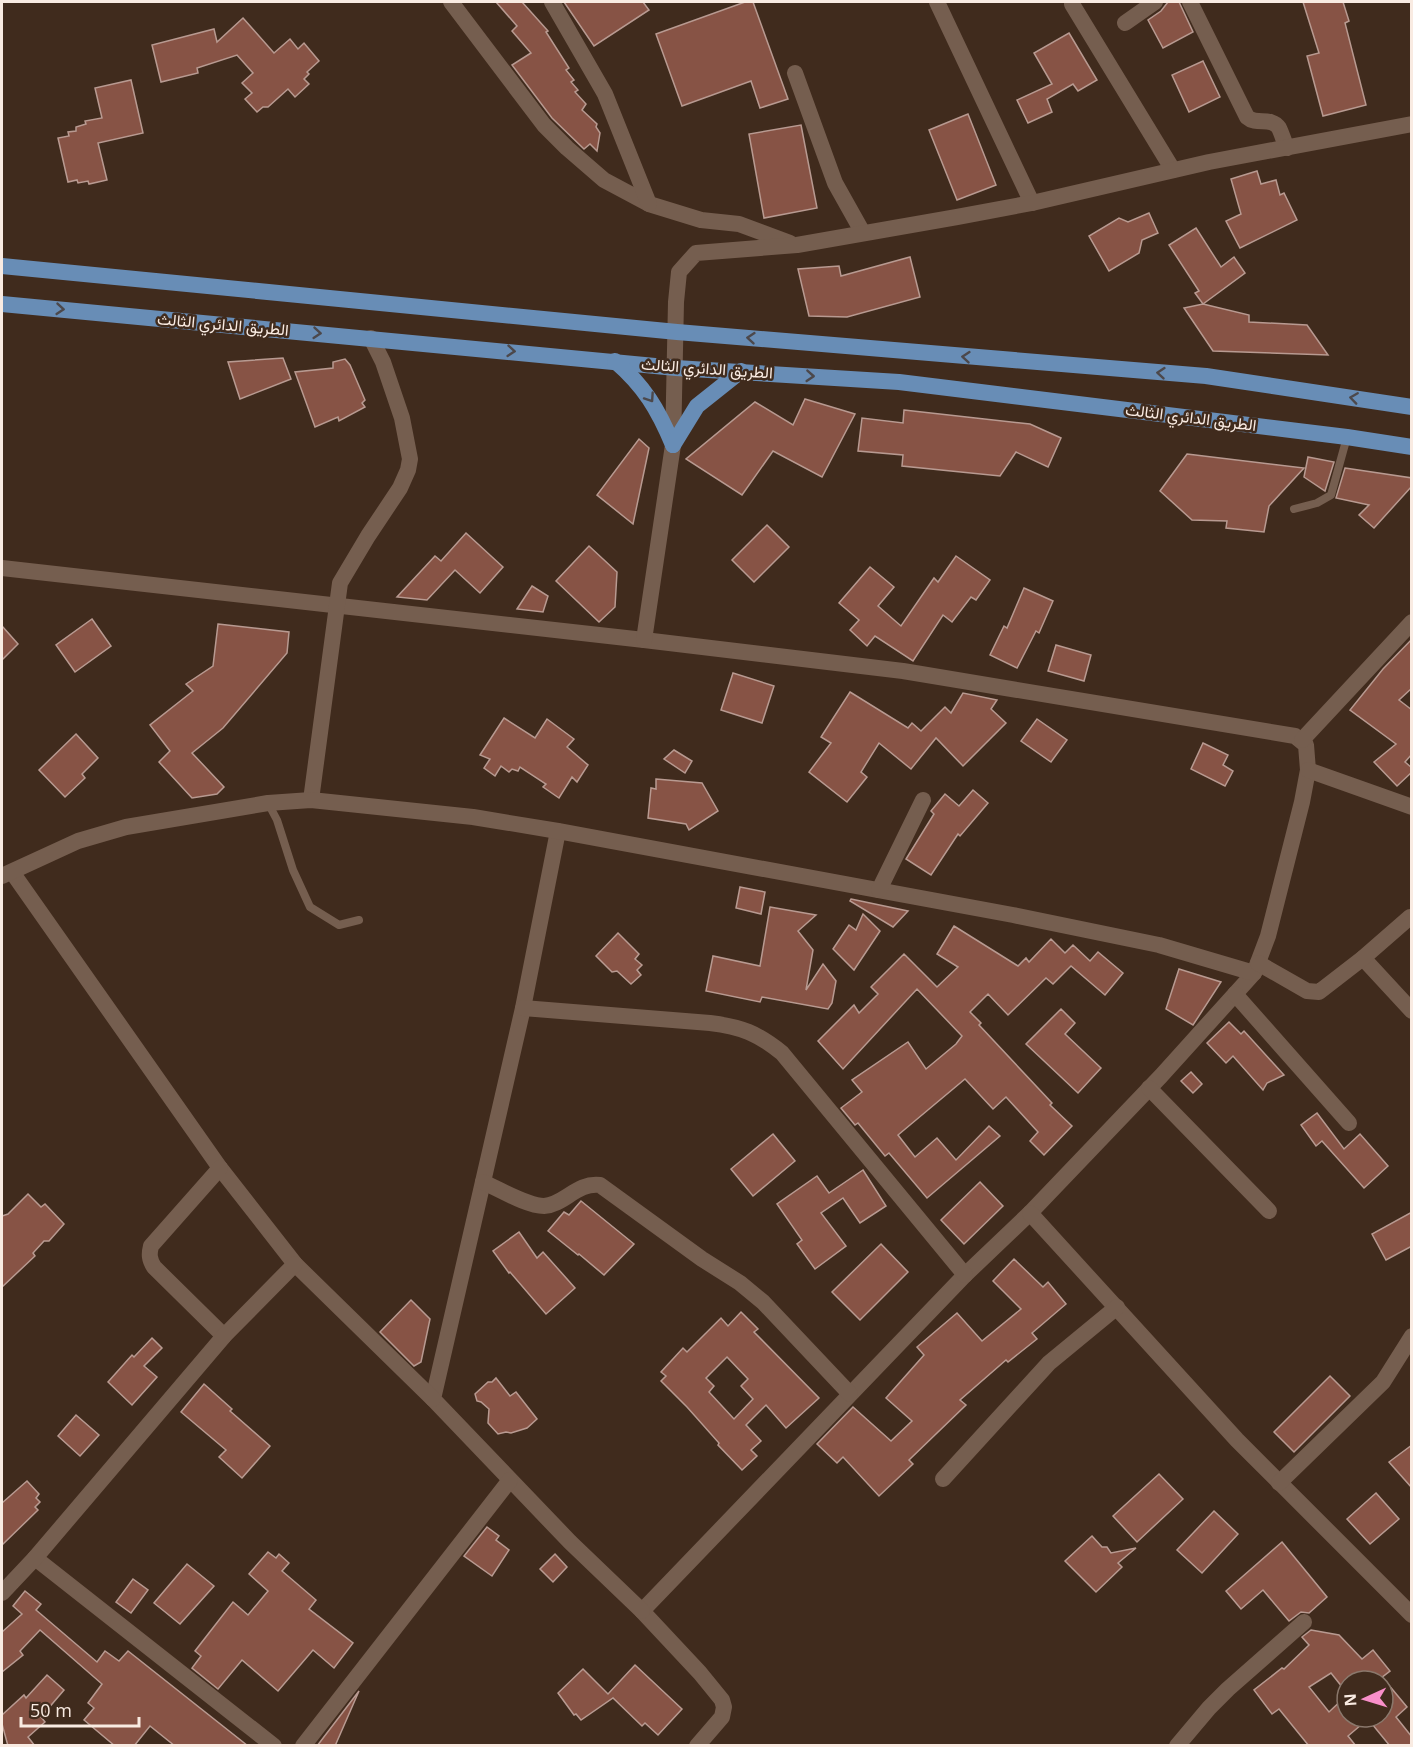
<svg xmlns="http://www.w3.org/2000/svg" width="1413" height="1747" font-family="'Open Sans',Vazirmatn,sans-serif">
  <style>
    .building { fill: #875345; stroke: #b89a91; stroke-width: 1.5; fill-rule: evenodd }
    .lines { fill: none; stroke-linecap: round; stroke-linejoin: round }
    .service { stroke: #755e4f; stroke-width: 8 }
    .minor { stroke: #755e4f; stroke-width: 16 }
    .primary { stroke: #688db6; stroke-width: 16 }
    .oneway { stroke: #4c484b }
    .labels { text-anchor: middle; stroke-width: 5; stroke-linejoin: round; paint-order: stroke }
    .street-label { font-size: 16px; fill: #f9ebe2; stroke: #402b1d }
  </style>
  <rect width="100%" height="100%" fill="#402b1d"/>
  <g class="building">
    <polygon points="496,2 522,2 548,31 546,32 569,68 566,70 574,80 571,82 578,90 575,92 586,104 582,110 597,124 596,127 600,133 597,151 590,144 584,149 552,118 512,65 531,53 512,31 517,26"/>
    <polygon points="564,2 643,2 649,10 594,46"/>
    <polygon points="745,2 753,2 788,99 760,108 751,81 682,106 656,34"/>
    <polygon points="1168,2 1179,2 1193,32 1163,48 1148,20 1161,11"/>
    <polygon points="1303,2 1343,2 1349,21 1345,23 1366,105 1323,116 1307,56 1319,53"/>
    <polygon points="243,18 274,53 290,39 298,49 304,43 319,61 307,72 309,74 304,79 309,84 295,97 288,89 268,107 263,107 257,112 245,99 252,93 242,83 253,73 237,55 197,68 198,73 161,82 152,45 214,29 217,42"/>
    <polygon points="1069,33 1097,80 1078,91 1073,84 1047,99 1052,112 1028,123 1017,100 1052,84 1034,53"/>
    <polygon points="1203,61 1220,97 1189,112 1172,75"/>
    <polygon points="131,80 143,133 98,143 107,180 89,184 88,181 78,183 77,180 68,182 58,138 69,136 68,132 76,131 76,127 86,124 85,121 102,118 95,88"/>
    <polygon points="968,114 996,185 957,200 929,130"/>
    <polygon points="801,125 817,208 764,218 749,134"/>
    <polygon points="1257,171 1261,184 1276,180 1280,195 1284,193 1297,220 1240,248 1226,221 1241,214 1231,179"/>
    <polygon points="1149,213 1158,233 1142,240 1139,253 1109,271 1089,236 1119,218 1128,222"/>
    <polygon points="1196,228 1221,267 1234,257 1245,273 1203,304 1195,293 1199,291 1169,245"/>
    <polygon points="910,257 920,297 847,317 809,316 798,269 839,266 841,276"/>
    <polygon points="1203,304 1249,315 1249,322 1307,325 1328,355 1213,351 1184,308"/>
    <polygon points="283,358 291,379 240,399 228,362"/>
    <polygon points="345,359 350,365 365,400 362,403 365,407 339,421 338,417 315,427 295,372 333,368 333,362"/>
    <polygon points="805,399 855,414 822,477 773,451 742,495 686,459 755,402 793,425"/>
    <polygon points="904,410 1030,424 1061,438 1048,467 1016,452 1000,476 902,466 903,455 858,451 862,418 903,423"/>
    <polygon points="639,439 649,448 633,524 597,495"/>
    <polygon points="1187,454 1304,468 1269,506 1264,532 1226,528 1227,521 1192,520 1160,491"/>
    <polygon points="1308,457 1334,462 1325,491 1304,477"/>
    <polygon points="1345,468 1412,478 1412,486 1374,528 1359,515 1369,505 1336,498"/>
    <polygon points="767,525 789,547 754,582 732,560"/>
    <polygon points="466,533 503,567 480,593 455,570 427,600 397,597 435,556 441,561"/>
    <polygon points="589,546 617,572 615,607 599,622 556,581"/>
    <polygon points="956,556 990,580 976,600 971,597 952,622 943,615 913,661 875,636 867,646 850,630 859,620 839,603 870,567 894,587 878,606 901,626 934,578 938,582"/>
    <polygon points="532,586 548,596 543,612 517,609"/>
    <polygon points="1024,588 1053,601 1039,633 1036,631 1017,668 990,655 1004,626 1007,628"/>
    <polygon points="92,619 111,646 75,672 56,645"/>
    <polygon points="218,624 289,632 287,653 223,728 192,753 224,787 217,794 192,798 159,762 170,751 150,725 193,691 186,684 213,666"/>
    <polygon points="2,626 18,644 2,660"/>
    <polygon points="1412,639 1412,688 1399,700 1412,710 1412,754 1405,762 1412,768 1412,772 1397,786 1374,762 1396,744 1350,710 1383,669"/>
    <polygon points="1056,645 1091,655 1084,681 1048,671"/>
    <polygon points="733,673 774,686 762,723 721,710"/>
    <polygon points="850,692 908,728 912,723 921,731 945,707 951,713 963,693 997,700 991,709 1006,723 963,766 936,738 911,769 879,743 861,772 867,777 847,802 809,772 831,743 821,737"/>
    <polygon points="504,718 535,738 547,719 574,739 567,747 588,765 577,782 572,777 559,798 543,787 546,784 520,767 518,771 512,769 509,772 501,766 495,776 484,768 490,759 480,755"/>
    <polygon points="1037,719 1067,740 1051,762 1021,741"/>
    <polygon points="76,734 98,758 82,774 85,778 65,797 39,770"/>
    <polygon points="1203,743 1228,755 1223,765 1233,771 1225,786 1191,769"/>
    <polygon points="674,750 692,761 685,773 664,759"/>
    <polygon points="656,779 702,783 718,811 689,830 686,824 648,818 651,788 656,789"/>
    <polygon points="973,790 988,803 960,836 958,834 931,875 906,859 934,814 931,811 945,794 959,806"/>
    <polygon points="740,887 765,892 761,914 736,908"/>
    <polygon points="851,899 908,911 893,927 850,901"/>
    <polygon points="770,907 816,915 798,931 813,950 806,990 823,964 836,981 832,1003 828,1009 762,997 760,1002 706,991 713,956 760,966"/>
    <polygon points="863,914 880,931 854,970 833,949 849,925 856,930"/>
    <polygon points="954,926 1018,966 1026,958 1029,962 1051,939 1065,953 1073,945 1090,961 1098,952 1123,973 1105,995 1071,966 1053,984 1046,978 1008,1015 988,994 970,1012 981,1023 979,1025 1052,1103 1050,1105 1072,1126 1044,1155 1030,1141 1038,1132 1006,1097 993,1109 965,1079 898,1135 915,1157 937,1138 956,1160 989,1126 1000,1136 927,1198 889,1153 885,1156 858,1123 855,1125 841,1108 862,1092 852,1080 908,1042 926,1069 956,1044 962,1036 917,989 843,1069 818,1041 854,1005 859,1013 878,994 871,987 904,954 937,987 958,967 937,954"/>
    <polygon points="618,933 639,954 635,959 642,965 637,970 641,975 631,984 617,971 612,972 596,956"/>
    <polygon points="1179,969 1221,982 1193,1025 1166,1009"/>
    <polygon points="1061,1009 1075,1023 1065,1034 1101,1068 1078,1093 1026,1044"/>
    <polygon points="1229,1022 1241,1034 1244,1031 1284,1075 1267,1083 1263,1090 1233,1056 1226,1063 1207,1043"/>
    <polygon points="1191,1072 1202,1084 1193,1093 1181,1081"/>
    <polygon points="1317,1113 1344,1149 1360,1134 1388,1166 1364,1188 1322,1141 1316,1146 1301,1125"/>
    <polygon points="773,1134 795,1161 753,1196 731,1169"/>
    <polygon points="863,1170 886,1206 860,1223 843,1198 821,1213 846,1246 815,1269 797,1244 802,1240 777,1204 817,1176 829,1193"/>
    <polygon points="980,1182 1003,1206 964,1244 941,1220"/>
    <polygon points="28,1194 41,1207 45,1204 64,1224 49,1241 44,1241 33,1253 35,1256 2,1287 2,1216 8,1214"/>
    <polygon points="581,1201 634,1244 604,1275 579,1254 578,1255 548,1231 564,1212 569,1215"/>
    <polygon points="1412,1212 1412,1246 1386,1260 1372,1234"/>
    <polygon points="519,1232 537,1258 543,1252 575,1288 546,1314 510,1272 509,1273 493,1251"/>
    <polygon points="881,1244 908,1272 860,1320 832,1292"/>
    <polygon points="1014,1259 1043,1287 1048,1282 1066,1304 1032,1333 1037,1339 1008,1362 1006,1360 960,1400 966,1405 909,1460 913,1464 879,1496 843,1457 837,1463 817,1444 853,1407 891,1441 912,1421 886,1398 924,1355 917,1347 957,1313 982,1341 1021,1309 993,1281"/>
    <polygon points="411,1300 430,1319 421,1362 414,1366 380,1332"/>
    <path d="M741,1312l17,17 -4,3 65,66 -33,30 -20,-23 -20,20 15,16 -10,9 6,6 -15,14 -24,-25 1,-2 -32,-36 -26,-26 5,-5 -5,-4 22,-24 4,4 34,-34 7,8zM727,1357l21,22 -7,7 12,13 -19,20 -25,-27 5,-6 -8,-8z"/>
    <polygon points="152,1338 162,1348 144,1366 157,1377 132,1405 108,1382 132,1355 134,1357"/>
    <polygon points="1330,1376 1350,1396 1294,1452 1274,1432"/>
    <polygon points="496,1378 510,1396 516,1392 537,1419 527,1428 511,1433 506,1432 498,1434 488,1423 489,1409 481,1402 477,1401 475,1394 488,1382 492,1382"/>
    <polygon points="204,1384 232,1409 230,1411 270,1446 242,1478 219,1457 226,1450 181,1412"/>
    <polygon points="76,1415 99,1435 80,1456 58,1436"/>
    <polygon points="1412,1445 1412,1488 1389,1462"/>
    <polygon points="1159,1474 1183,1499 1137,1542 1113,1516"/>
    <polygon points="27,1481 39,1494 36,1498 40,1502 35,1507 38,1510 2,1545 2,1503"/>
    <polygon points="1376,1493 1399,1519 1370,1544 1347,1519"/>
    <polygon points="1214,1511 1238,1534 1202,1573 1177,1550"/>
    <polygon points="487,1527 499,1536 496,1540 509,1550 492,1576 464,1556"/>
    <polygon points="1092,1536 1102,1547 1107,1547 1111,1553 1136,1548 1118,1563 1122,1567 1096,1592 1065,1561"/>
    <polygon points="1282,1542 1327,1597 1309,1613 1301,1612 1289,1621 1263,1590 1241,1609 1226,1591"/>
    <polygon points="268,1552 276,1558 279,1554 289,1563 282,1571 316,1600 309,1609 353,1643 334,1668 313,1650 278,1691 242,1660 218,1689 192,1668 201,1656 195,1651 233,1602 248,1615 268,1591 249,1574"/>
    <polygon points="555,1554 567,1567 553,1582 540,1569"/>
    <polygon points="187,1564 214,1586 180,1624 154,1603"/>
    <polygon points="133,1579 148,1590 131,1613 116,1602"/>
    <polygon points="25,1591 41,1604 36,1610 97,1662 105,1651 119,1661 128,1651 248,1746 175,1746 150,1726 134,1746 115,1746 84,1720 94,1708 88,1703 102,1684 40,1630 20,1651 23,1655 2,1672 2,1632 22,1614 13,1606"/>
    <polygon points="1311,1630 1339,1635 1362,1659 1373,1650 1390,1671 1377,1681 1347,1681 1347,1693 1331,1673 1309,1687 1329,1712 1347,1695 1347,1717 1383,1717 1383,1678 1407,1707 1396,1717 1412,1737 1412,1746 1390,1746 1368,1719 1348,1736 1356,1746 1309,1746 1279,1709 1272,1714 1254,1690 1282,1668 1284,1669 1309,1645 1302,1637"/>
    <polygon points="635,1665 682,1709 658,1735 645,1723 642,1726 613,1698 581,1720 576,1714 574,1715 558,1693 583,1669 608,1694"/>
    <polygon points="47,1675 64,1690 41,1717 45,1722 28,1737 35,1746 8,1746 2,1724 2,1715 24,1695 26,1698"/>
    <polygon points="359,1691 335,1746 317,1746"/>
  </g>
  <g class="lines">
    <g class="service">
      <polyline points="1294,509 1317,503 1331,495 1347,437"/>
      <polyline points="268,803 277,820 293,870 310,907 339,925 359,920"/>
    </g>
    <g class="minor">
      <polyline points="451,2 544,125 567,148 604,180 649,204 701,220 739,224 790,243"/>
      <polyline points="552,2 605,94 649,204"/>
      <polyline points="937,2 1032,203"/>
      <path d="M1190,2l57,115c10,9 24,-1 32,11 3,6 5,14 8,20"/>
      <polyline points="1072,4 1173,170"/>
      <polyline points="1125,23 1155,2"/>
      <polyline points="795,73 835,183 863,233"/>
      <polyline points="2,568 644,640 903,671 1295,736 1306,745 1308,770 1302,802 1268,936 1254,973 1161,1076 1030,1213 965,1275 642,1611 700,1673 722,1700 724,1707 722,1717 697,1746"/>
      <polyline points="644,640 673,445 676,302 679,272 696,253 797,245 957,217 1032,203 1209,162 1412,124"/>
      <polyline points="1302,740 1412,622"/>
      <polyline points="1308,770 1412,807"/>
      <polyline points="311,800 340,583 368,536 400,488 408,470 410,459 402,418 383,362 371,338"/>
      <polyline points="558,831 523,1008 433,1399 570,1542 642,1611"/>
      <polyline points="12,872 220,1168 295,1264 433,1399"/>
      <polyline points="2,876 78,841 126,827 268,803 311,800 473,817 558,831 1013,915 1159,945 1254,973"/>
      <polyline points="879,890 923,800"/>
      <polyline points="1363,958 1412,1011"/>
      <polyline points="1258,963 1307,991 1319,992 1363,958 1410,917"/>
      <polyline points="1235,994 1349,1123"/>
      <path d="M523,1008l187,15c32,4 47,10 72,30l183,222"/>
      <polyline points="1149,1088 1269,1211"/>
      <path d="M220,1168l-69,78c-2,8 -2,13 3,21l70,69"/>
      <path d="M483,1182c16,7 44,24 61,24 20,-1 33,-24 56,-21l102,74 38,24 23,19 87,92"/>
      <polyline points="1030,1213 1237,1440 1412,1615"/>
      <polyline points="943,1479 1049,1363 1117,1307"/>
      <polyline points="1279,1483 1383,1382 1412,1336"/>
      <polyline points="35,1558 274,1746"/>
      <polyline points="2,1593 35,1558 224,1336 295,1264"/>
      <polyline points="303,1746 510,1480"/>
      <polyline points="1177,1746 1209,1708 1228,1689 1304,1622"/>
    </g>
    <g class="primary">
      <polyline points="2,266 677,332 1206,376 1412,407"/>
      <polyline points="2,304 676,368 899,382 1347,437 1412,447"/>
      <path d="M615,361c29,25 43,48 58,84"/>
      <polyline points="673,445 697,406 741,371"/>
    </g>
  </g>
  <defs><path id="oneway-chevron" d="M-2-3.5L2.5 0L-2 3.5" fill="none" stroke-width="1.6" stroke-linecap="round" stroke-linejoin="round" transform="scale(1.5)"/></defs>
  <g class="oneway">
    <use href="#oneway-chevron" transform="translate(60 309) rotate(5)"/>
    <use href="#oneway-chevron" transform="translate(317 333) rotate(5)"/>
    <use href="#oneway-chevron" transform="translate(751 338) rotate(-175)"/>
    <use href="#oneway-chevron" transform="translate(511 351) rotate(5)"/>
    <use href="#oneway-chevron" transform="translate(966 357) rotate(-175)"/>
    <use href="#oneway-chevron" transform="translate(1161 373) rotate(-175)"/>
    <use href="#oneway-chevron" transform="translate(810 376) rotate(4)"/>
    <use href="#oneway-chevron" transform="translate(650 398) rotate(56)"/>
    <use href="#oneway-chevron" transform="translate(1354 398) rotate(-172)"/>
  </g>
  <g class="labels">
    <g class="street-label">
      <text transform="translate(223 324) rotate(5)" y="6">الطريق الدائري الثالث</text>
      <text transform="translate(707 368) rotate(4)" y="6">الطريق الدائري الثالث</text>
      <text transform="translate(1191 417) rotate(7)" y="6">الطريق الدائري الثالث</text>
    </g>
  </g>
  <rect width="1413" height="1747" fill="none" stroke="#f9ebe2" stroke-width="6"/>
  <g transform="translate(1365 1699) rotate(266)"><circle r="28" fill="#402b1d" stroke="#8a786c" stroke-width="1.5"/>
  <path d="M0-4.5L10 22L0 15L-10 22Z" fill="#f98fc9"/>
  <text y="-9" font-size="16" font-weight="bold" text-anchor="middle" fill="#f9ebe2">N</text>
  </g>
  <path d="M21 1717v9h118v-9" fill="none" stroke="#f9ebe2" stroke-width="3"/>
  <text x="30" y="1717" font-size="18" fill="#f9ebe2" stroke="#402b1d" stroke-width="4.5" paint-order="stroke">50 m</text>
</svg>
